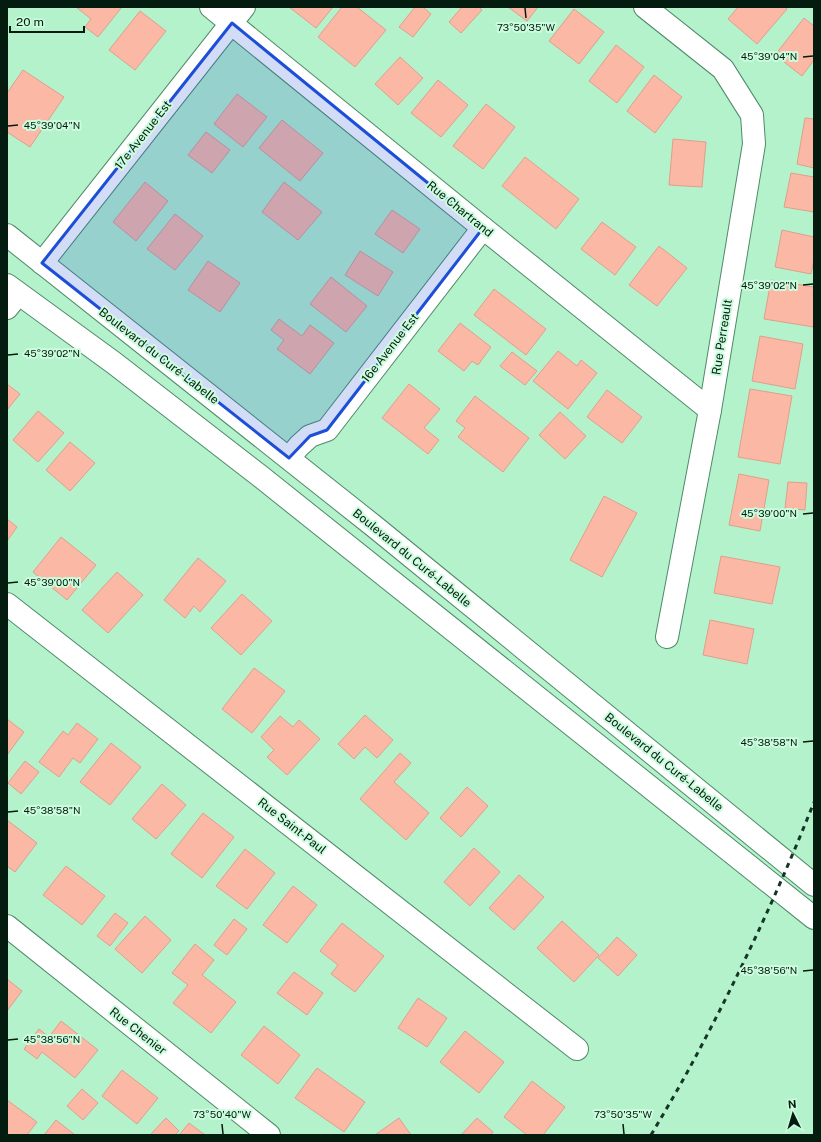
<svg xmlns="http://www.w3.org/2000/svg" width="821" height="1142" font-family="'Public Sans',sans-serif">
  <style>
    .building { fill: #fbb9a5; stroke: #df9f8c }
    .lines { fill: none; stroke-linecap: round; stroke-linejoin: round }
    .minor-casing { stroke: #4f8a68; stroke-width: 24 }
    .primary-casing { stroke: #4f8a68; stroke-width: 24 }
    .minor { stroke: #fff; stroke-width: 22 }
    .primary { stroke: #fff; stroke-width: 22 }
    .rail { stroke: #183425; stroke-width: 3; stroke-dasharray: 5 5; stroke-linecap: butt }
    .marked { fill: #1d4ed8; fill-opacity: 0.2; stroke: #1d4ed8; stroke-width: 3; stroke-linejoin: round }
    .ticks { fill: none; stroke: #041c0f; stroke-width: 1.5 }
    .labels { text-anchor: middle; stroke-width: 4; stroke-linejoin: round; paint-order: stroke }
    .street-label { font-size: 12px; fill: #041c0f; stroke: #cbfcdd }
    .ticks-label { font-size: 10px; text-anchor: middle; fill: #041c0f; stroke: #cbfcdd; stroke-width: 4; stroke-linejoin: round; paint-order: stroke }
  </style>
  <rect width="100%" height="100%" fill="#b4f2cc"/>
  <g class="building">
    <polygon points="76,7 122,7 98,37 85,27 91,19"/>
    <polygon points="289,7 333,7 316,28"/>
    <polygon points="342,7 357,7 386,30 355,67 318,37"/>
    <polygon points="415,7 423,7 431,14 413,37 399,27"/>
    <polygon points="462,7 479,7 482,10 461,33 449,22"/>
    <polygon points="508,7 538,7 527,21"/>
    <polygon points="738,7 785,7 787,9 757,44 728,19"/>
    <polygon points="574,9 604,32 579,64 549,41"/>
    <polygon points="140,11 166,31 135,70 109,50"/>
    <polygon points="804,18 814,26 814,60 802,76 775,55"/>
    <polygon points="616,45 644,67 617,103 589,81"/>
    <polygon points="400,57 423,78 398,105 375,84"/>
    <polygon points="23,70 64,97 30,147 7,132 7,93"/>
    <polygon points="654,75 682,97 655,133 627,111"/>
    <polygon points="438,80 468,105 441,137 411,113"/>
    <polygon points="237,94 267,117 243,147 214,124"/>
    <polygon points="486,104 515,127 483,169 453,146"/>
    <polygon points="805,118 814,119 814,168 797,164"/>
    <polygon points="282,120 323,153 300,181 259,148"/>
    <polygon points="206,132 230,150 212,173 188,155"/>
    <polygon points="673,139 706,142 702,187 669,185"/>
    <polygon points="525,157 579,199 556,229 502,186"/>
    <polygon points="791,173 814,177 814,212 784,207"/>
    <polygon points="145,182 168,201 136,241 113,222"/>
    <polygon points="284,182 322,212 298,240 262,212"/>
    <polygon points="392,210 420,229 403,253 375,234"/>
    <polygon points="175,214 203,236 175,270 147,249"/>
    <polygon points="602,222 636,247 615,275 581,249"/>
    <polygon points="782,230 814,237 814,259 811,274 775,267"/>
    <polygon points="659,246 687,268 657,306 629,285"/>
    <polygon points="360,251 393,272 378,296 345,275"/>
    <polygon points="208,261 240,283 220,312 188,290"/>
    <polygon points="331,277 367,306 346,332 310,304"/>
    <polygon points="771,280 814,287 813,295 814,295 814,327 764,319"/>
    <polygon points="494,289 546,329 526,355 474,315"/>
    <polygon points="279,319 302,336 310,325 334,343 310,374 277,349 284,340 271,330"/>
    <polygon points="460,323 491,347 478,365 472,361 464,371 438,351"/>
    <polygon points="760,336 803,344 795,389 752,381"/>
    <polygon points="558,351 577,366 581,360 597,373 568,409 533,381"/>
    <polygon points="512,352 537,371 525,385 500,366"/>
    <polygon points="7,384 20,394 7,410"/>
    <polygon points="409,384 440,409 424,428 439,440 428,454 382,418"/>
    <polygon points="750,389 792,396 780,464 738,457"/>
    <polygon points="607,390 642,417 622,443 587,417"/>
    <polygon points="475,396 529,438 503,472 458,437 465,428 456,421"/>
    <polygon points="38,411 64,433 38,462 13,440"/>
    <polygon points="560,412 586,436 565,459 539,435"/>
    <polygon points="70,442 95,463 70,491 46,470"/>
    <polygon points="739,474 769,480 760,531 729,525"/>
    <polygon points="788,482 807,483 805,510 785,508"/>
    <polygon points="604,496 637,513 602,577 570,560"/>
    <polygon points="7,519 17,527 7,541"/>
    <polygon points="61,537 96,565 67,600 33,572"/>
    <polygon points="721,556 780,567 772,604 714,593"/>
    <polygon points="198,558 226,581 200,612 194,606 185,618 164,600"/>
    <polygon points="117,572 143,595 108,633 82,610"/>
    <polygon points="242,594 272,621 241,655 211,628"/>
    <polygon points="710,620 754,629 747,664 703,655"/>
    <polygon points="254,668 285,691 252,733 222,709"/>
    <polygon points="365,715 393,740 377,758 365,747 354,759 338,744"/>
    <polygon points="280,716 293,727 299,720 320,739 287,775 267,757 274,750 261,737"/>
    <polygon points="7,719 24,732 7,755"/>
    <polygon points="77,723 98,739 80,763 73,758 59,777 39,762 63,731 68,735"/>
    <polygon points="111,743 141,767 110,805 80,782"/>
    <polygon points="400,753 411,763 394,782 429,813 406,840 360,799"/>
    <polygon points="25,761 39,772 21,794 8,783"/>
    <polygon points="162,784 186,805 156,839 132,819"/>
    <polygon points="467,787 488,806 461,837 440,818"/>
    <polygon points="203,813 234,837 202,878 171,854"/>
    <polygon points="7,820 37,843 15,872 7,866"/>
    <polygon points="474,848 500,872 470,906 444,882"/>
    <polygon points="245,849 275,873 247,909 216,886"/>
    <polygon points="66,866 105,896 82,925 43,895"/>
    <polygon points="519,875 544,897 514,930 489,908"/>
    <polygon points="293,886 317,905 287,943 263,925"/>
    <polygon points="115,913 128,923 110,946 97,936"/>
    <polygon points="145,916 171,940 142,973 115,949"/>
    <polygon points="234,919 247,929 227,955 214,945"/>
    <polygon points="562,921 599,955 574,982 537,948"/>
    <polygon points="342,923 384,956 355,992 331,974 338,965 320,951"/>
    <polygon points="617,937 637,955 618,976 598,958"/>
    <polygon points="195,944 214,960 202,975 236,1002 211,1033 173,1003 188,985 172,973"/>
    <polygon points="294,972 323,993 307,1015 277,993"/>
    <polygon points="7,979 22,991 7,1011"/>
    <polygon points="418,998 447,1018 427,1047 398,1028"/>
    <polygon points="61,1021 98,1050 75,1078 42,1052 37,1059 24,1049 39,1029 49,1037"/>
    <polygon points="264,1026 300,1055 278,1084 241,1055"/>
    <polygon points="465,1031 504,1062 479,1093 440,1062"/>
    <polygon points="317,1068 365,1102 344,1132 295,1098"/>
    <polygon points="122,1070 158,1098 137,1124 102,1096"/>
    <polygon points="532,1081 565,1107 543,1135 527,1135 504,1117"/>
    <polygon points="82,1089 98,1103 83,1120 67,1106"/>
    <polygon points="7,1100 37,1122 27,1135 7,1135"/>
    <polygon points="166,1118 179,1131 175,1135 150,1135"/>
    <polygon points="399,1118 411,1135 375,1135"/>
    <polygon points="477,1118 493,1132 491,1135 461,1135"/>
    <polygon points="56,1120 75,1135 44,1135"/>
    <polygon points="189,1123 205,1135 179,1135"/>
  </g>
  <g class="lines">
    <defs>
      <g id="minor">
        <polyline points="211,7 483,228 710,410"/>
        <polyline points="645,7 723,69 752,115 754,144 710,410 667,637"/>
        <polyline points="42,263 244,7"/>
        <polyline points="7,308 18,294"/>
        <polyline points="289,458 299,446 310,436 327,430 483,228"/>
        <polyline points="7,604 577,1049"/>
        <polyline points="7,926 269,1135"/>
      </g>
      <g id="primary">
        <polyline points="7,235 375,527 814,885"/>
        <polyline points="7,285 114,363 260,476 814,918"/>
      </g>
    </defs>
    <use href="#minor" class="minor-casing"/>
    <use href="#primary" class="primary-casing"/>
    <use href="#minor" class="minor"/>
    <use href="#primary" class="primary"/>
    <path class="rail" d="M651,1135c13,-22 26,-44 38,-66 47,-87 89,-176 125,-267"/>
  </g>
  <path class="marked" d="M232,23l251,205 -156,202 -17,6 -21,22 -247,-195z"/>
  <path class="ticks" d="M525,8l1,10M803,57l10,-1M8,126l10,-1M803,285l10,-1M8,355l10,-1M803,514l10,-1M8,583l10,-1M803,742l10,-1M8,812l10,-1M803,971l10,-1M8,1040l10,-1M222,1124l1,10M623,1124l1,10"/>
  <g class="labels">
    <g class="street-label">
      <text transform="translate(143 135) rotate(-52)" y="4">17e Avenue Est</text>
      <text transform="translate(460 209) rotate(39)" y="4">Rue Chartrand</text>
      <text transform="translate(722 337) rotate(-81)" y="4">Rue Perreault</text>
      <text transform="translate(390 348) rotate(-52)" y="4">16e Avenue Est</text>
      <text transform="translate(159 356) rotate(38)" y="4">Boulevard du Curé-Labelle</text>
      <text transform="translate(412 558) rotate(39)" y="4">Boulevard du Curé-Labelle</text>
      <text transform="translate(664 762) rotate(39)" y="4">Boulevard du Curé-Labelle</text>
      <text transform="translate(292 826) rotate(38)" y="4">Rue Saint-Paul</text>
      <text transform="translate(138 1031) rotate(38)" y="4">Rue Chenier</text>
    </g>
  </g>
  <g class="ticks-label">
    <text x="526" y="31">73°50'35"W</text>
    <text x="769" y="60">45°39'04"N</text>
    <text x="52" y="129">45°39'04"N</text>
    <text x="769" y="289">45°39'02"N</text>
    <text x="52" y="357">45°39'02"N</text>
    <text x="769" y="517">45°39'00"N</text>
    <text x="52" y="586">45°39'00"N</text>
    <text x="769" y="746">45°38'58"N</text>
    <text x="52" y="814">45°38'58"N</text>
    <text x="769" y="974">45°38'56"N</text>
    <text x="52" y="1043">45°38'56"N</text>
    <text x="222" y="1118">73°50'40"W</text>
    <text x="623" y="1118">73°50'35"W</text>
  </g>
  <rect width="821" height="1142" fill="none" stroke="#041c0f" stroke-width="16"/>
  <g transform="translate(793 1114) rotate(355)" stroke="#cbfcdd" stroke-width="3" paint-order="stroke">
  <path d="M0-3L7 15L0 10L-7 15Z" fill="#041c0f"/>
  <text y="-6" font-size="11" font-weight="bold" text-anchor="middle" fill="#041c0f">N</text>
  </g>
  <path d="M10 26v6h74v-6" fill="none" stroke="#041c0f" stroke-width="2"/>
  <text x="16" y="26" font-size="12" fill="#041c0f" stroke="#cbfcdd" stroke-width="3" paint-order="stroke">20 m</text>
</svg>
